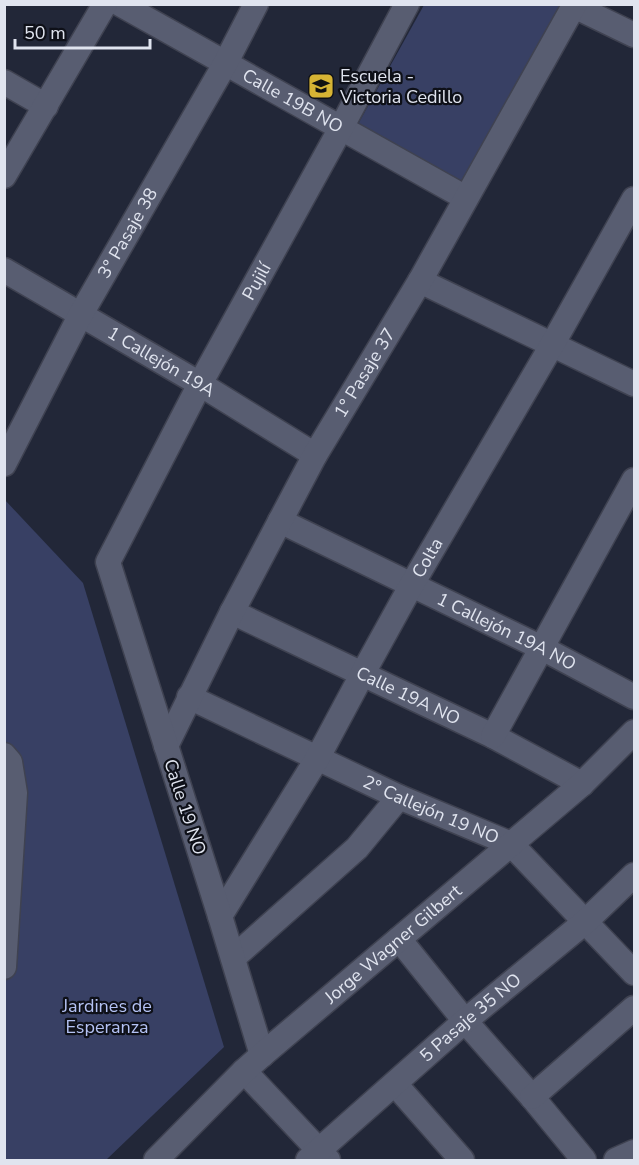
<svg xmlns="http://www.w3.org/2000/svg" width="639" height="1165" font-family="'Nunito Sans',sans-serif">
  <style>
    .green { fill: #384064 }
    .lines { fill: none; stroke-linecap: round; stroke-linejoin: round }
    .minor-casing { stroke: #3f4251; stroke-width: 27 }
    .minor { stroke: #585d71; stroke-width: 24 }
    .labels { text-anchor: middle; stroke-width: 4.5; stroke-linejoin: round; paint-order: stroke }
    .poi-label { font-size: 18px; fill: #e0e4ef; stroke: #0e1018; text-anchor: start }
    .street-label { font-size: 18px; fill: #e0e4ef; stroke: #0e1018 }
    .park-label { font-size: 18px; fill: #b4c2f4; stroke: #0e1018 }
  </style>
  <rect width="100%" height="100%" fill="#222738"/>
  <g class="green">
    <polygon points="424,5 571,5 468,186 358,124"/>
    <polygon points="4,499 83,583 224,1047 106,1160 5,1160"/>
  </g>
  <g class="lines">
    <defs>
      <g id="minor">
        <path id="s1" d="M120,4l346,194"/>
        <polyline points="574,6 634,35"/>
        <polyline points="4,82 46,106"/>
        <polyline points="4,176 105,4"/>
        <path id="s2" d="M4,270l196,114 115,71"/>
        <polyline points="420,281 634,384"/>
        <path id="s3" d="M4,464l77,-150 144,-250 31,-60"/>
        <path id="s4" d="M280,521l262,127 92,49"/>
        <path id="s5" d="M232,612l261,124 89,48"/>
        <path id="s6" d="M189,697l210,100 112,47 123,129"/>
        <polyline points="493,736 634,480"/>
        <path id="s7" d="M166,746l66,-134 83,-157 105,-174 155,-277"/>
        <polyline points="4,755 10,762 15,793 4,967"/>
        <path id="s8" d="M220,916l97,-157 46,-86 48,-87 141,-241 82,-146"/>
        <polyline points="399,939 465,1021 532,1097 584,1160"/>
        <polyline points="233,958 357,848 399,797"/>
        <path id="s9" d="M262,1055l-42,-139 -112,-354 92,-178 141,-256 66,-124"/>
        <polyline points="244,1071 328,1160"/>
        <polyline points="395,1084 462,1160"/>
        <polyline points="532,1097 634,1008"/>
        <path id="s10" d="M156,1160l88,-89 18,-16 320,-271 52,-52"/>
        <path id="s11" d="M308,1160l157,-139 120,-99 49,-47"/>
        <polyline points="616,1160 634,1152"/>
      </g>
    </defs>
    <use href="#minor" class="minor-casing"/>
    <use href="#minor" class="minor"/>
  </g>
  <defs>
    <symbol id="school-square" viewBox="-11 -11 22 22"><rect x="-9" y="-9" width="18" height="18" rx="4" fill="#d7b434" stroke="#0e1018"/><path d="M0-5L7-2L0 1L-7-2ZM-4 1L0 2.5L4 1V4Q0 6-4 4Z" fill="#111"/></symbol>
  </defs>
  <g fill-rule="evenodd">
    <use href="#school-square" x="306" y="71" width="30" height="30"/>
  </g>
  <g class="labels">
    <g class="poi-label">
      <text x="340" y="82">Escuela -<tspan x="340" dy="21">Victoria Cedillo</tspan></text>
    </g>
    <g class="street-label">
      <text dy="6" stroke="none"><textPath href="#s1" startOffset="198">Calle 19B NO</textPath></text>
      <text dy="6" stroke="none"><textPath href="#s3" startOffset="262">3° Pasaje 38</textPath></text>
      <text dy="6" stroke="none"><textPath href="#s9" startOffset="834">Pujilí</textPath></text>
      <text dy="6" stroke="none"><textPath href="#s2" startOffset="182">1 Callejón 19A</textPath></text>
      <text dy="6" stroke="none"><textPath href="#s7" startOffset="423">1° Pasaje 37</textPath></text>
      <text dy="6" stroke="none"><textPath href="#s8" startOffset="414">Colta</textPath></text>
      <text dy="6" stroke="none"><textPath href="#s4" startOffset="252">1 Callejón 19A NO</textPath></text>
      <text dy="6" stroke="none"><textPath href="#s5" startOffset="195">Calle 19A NO</textPath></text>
      <text transform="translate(185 807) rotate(72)" y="6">Calle 19 NO</text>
      <text dy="6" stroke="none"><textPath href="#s6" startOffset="267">2° Callejón 19 NO</textPath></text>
      <text dy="6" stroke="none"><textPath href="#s10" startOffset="321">Jorge Wagner Gilbert</textPath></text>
      <text dy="6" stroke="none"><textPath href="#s11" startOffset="216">5 Pasaje 35 NO</textPath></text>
    </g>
    <g class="park-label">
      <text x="107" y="1012">Jardines de<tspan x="107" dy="21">Esperanza</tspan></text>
    </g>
  </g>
  <rect width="639" height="1165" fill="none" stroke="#e0e4ef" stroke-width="12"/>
  <path d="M15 39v9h135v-9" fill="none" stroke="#e0e4ef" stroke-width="3"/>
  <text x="24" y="39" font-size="18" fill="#e0e4ef" stroke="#0e1018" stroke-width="4.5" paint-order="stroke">50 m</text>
</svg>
